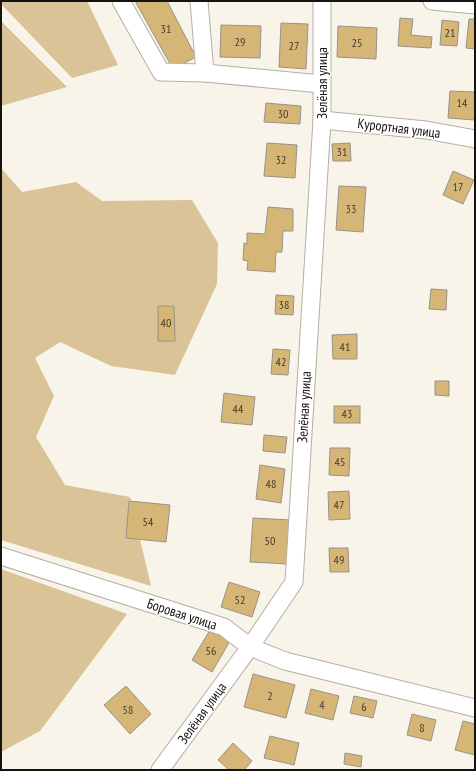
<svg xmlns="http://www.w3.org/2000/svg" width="476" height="771" font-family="'PT Sans Narrow',sans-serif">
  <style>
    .green { fill: #d9c397 }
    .building { fill: #d6b676; stroke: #97938a }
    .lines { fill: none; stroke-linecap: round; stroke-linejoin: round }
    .minor-casing { stroke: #b4afa6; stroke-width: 19 }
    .minor { stroke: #fff; stroke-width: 17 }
    .labels { text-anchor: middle; stroke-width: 3; stroke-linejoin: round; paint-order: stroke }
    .number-label { font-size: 12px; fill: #443c29 }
    .street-label { font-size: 14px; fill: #14130f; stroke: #fff }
  </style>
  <rect width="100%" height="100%" fill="#f9f4ea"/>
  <g class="green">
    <polygon points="1,1 87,1 118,65 72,78 1,4"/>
    <polygon points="1,21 67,87 1,106"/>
    <polygon points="1,168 22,192 76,182 102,201 192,200 218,243 217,284 175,375 111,366 60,342 35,358 54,396 36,437 65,485 130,497 151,586 1,540"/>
    <polygon points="1,569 127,614 40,731 1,752"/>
  </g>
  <g class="building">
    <polygon points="135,1 167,1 196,57 173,69"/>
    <polygon points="400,18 413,19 411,35 432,37 431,48 398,46"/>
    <polygon points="469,19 475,19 475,49 466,48"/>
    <polygon points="442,20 459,22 457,46 440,45"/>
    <polygon points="281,23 308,24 306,69 279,67"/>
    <polygon points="221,25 261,26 260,58 220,57"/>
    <polygon points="338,26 377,28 376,59 337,57"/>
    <polygon points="450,91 475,92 475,120 448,118"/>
    <polygon points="266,103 301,106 300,124 264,122"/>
    <polygon points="267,143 297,145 295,178 264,176"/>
    <polygon points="350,143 351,161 333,161 332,144"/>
    <polygon points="453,171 474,180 463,204 443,195"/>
    <polygon points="339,186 366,187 363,232 336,230"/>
    <polygon points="268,207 293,209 293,231 283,231 282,252 276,252 275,272 247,270 248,261 243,260 244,243 247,244 247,233 265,234"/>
    <polygon points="431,289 447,290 446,310 429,309"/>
    <polygon points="276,295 294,296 293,315 275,314"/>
    <polygon points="158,306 174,306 175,341 158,341"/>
    <polygon points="357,334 357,359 333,359 332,335"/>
    <polygon points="273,349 290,350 288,375 271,374"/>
    <polygon points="435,381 449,381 449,396 435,395"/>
    <polygon points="224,393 255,397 252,425 221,422"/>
    <rect x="334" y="406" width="26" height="17"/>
    <polygon points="264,435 287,437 285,453 263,451"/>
    <polygon points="330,448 350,448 349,476 329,475"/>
    <polygon points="260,465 285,469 281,503 256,499"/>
    <polygon points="349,491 350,519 329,520 328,492"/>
    <polygon points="129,501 170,505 166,542 126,538"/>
    <polygon points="253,518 291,520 288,564 250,562"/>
    <polygon points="329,548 348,548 349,572 330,572"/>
    <polygon points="229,582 260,592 252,617 221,607"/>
    <polygon points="210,630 230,641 212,672 192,660"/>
    <polygon points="253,674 295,685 286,718 244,707"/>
    <polygon points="126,686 151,714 130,734 104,705"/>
    <polygon points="311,689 339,696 333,720 305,713"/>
    <polygon points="354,696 377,701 373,718 350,713"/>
    <polygon points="412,714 436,720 431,741 407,735"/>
    <polygon points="463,721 475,724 475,755 455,750"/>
    <polygon points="270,736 299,743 294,765 264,758"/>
    <polygon points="233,743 252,761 244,770 229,770 218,760"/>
    <polygon points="345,753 362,756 361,767 344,764"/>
  </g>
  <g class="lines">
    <defs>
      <g id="minor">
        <polyline points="121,1 161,72 205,73 321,84"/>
        <polyline points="199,1 205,73"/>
        <polyline points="432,1 475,5"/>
        <polyline points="322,120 426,130 475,139"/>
        <polyline points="1,556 224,627 250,647 285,661 475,708"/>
        <polyline points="160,770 250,647 294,582 322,120 322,1"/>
      </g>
    </defs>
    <use href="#minor" class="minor-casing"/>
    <use href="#minor" class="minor"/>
  </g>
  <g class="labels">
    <g class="number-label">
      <text x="166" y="33">31</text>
      <text x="450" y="37">21</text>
      <text x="240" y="46">29</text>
      <text x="357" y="47">25</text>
      <text x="294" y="50">27</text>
      <text x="462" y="107">14</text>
      <text x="283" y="118">30</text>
      <text x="342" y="156">31</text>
      <text x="281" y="164">32</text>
      <text x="458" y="191">17</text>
      <text x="351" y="213">33</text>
      <text x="284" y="309">38</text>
      <text x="166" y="327">40</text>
      <text x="345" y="351">41</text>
      <text x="281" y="366">42</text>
      <text x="238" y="413">44</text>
      <text x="347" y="418">43</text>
      <text x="340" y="466">45</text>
      <text x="271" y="488">48</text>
      <text x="339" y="509">47</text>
      <text x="148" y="526">54</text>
      <text x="270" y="545">50</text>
      <text x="339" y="564">49</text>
      <text x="240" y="604">52</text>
      <text x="211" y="655">56</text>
      <text x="270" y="700">2</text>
      <text x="322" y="709">4</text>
      <text x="364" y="711">6</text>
      <text x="128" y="714">58</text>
      <text x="422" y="732">8</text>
    </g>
    <g class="street-label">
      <text transform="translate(322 83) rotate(-90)" y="5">Зелёная улица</text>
      <text transform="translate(399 128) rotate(7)" y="5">Курортная улица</text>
      <text transform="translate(304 407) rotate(-87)" y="5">Зелёная улица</text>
      <text transform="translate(182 614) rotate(18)" y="5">Боровая улица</text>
      <text transform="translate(202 713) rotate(-54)" y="5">Зелёная улица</text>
    </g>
  </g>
  <rect width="476" height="771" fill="none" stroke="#14130f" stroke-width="4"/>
</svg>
